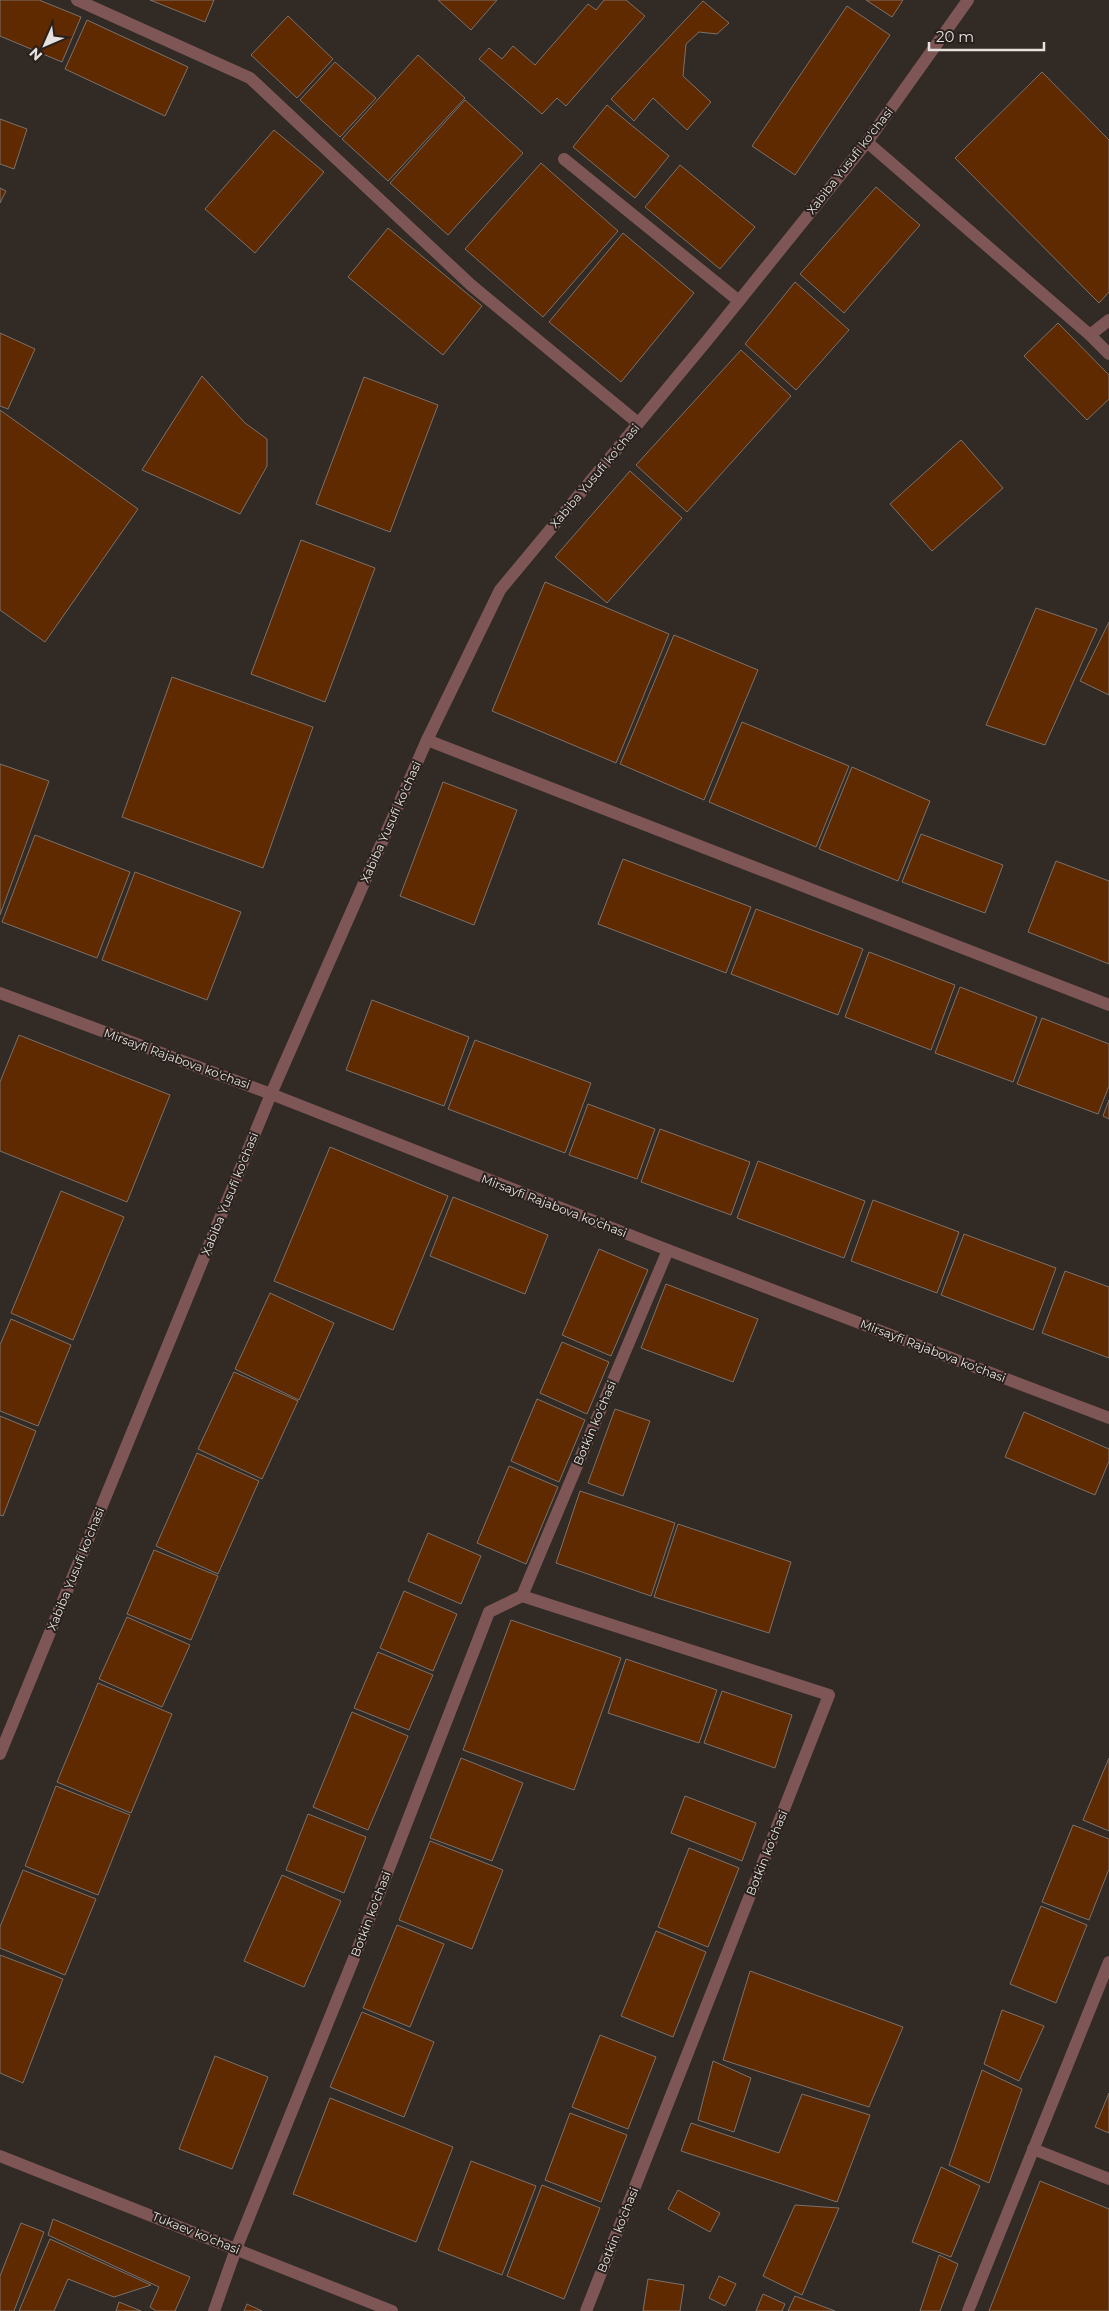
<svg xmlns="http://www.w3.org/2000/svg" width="1109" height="2311" font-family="Montserrat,sans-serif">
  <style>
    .building { fill: #602a00; stroke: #7a716c }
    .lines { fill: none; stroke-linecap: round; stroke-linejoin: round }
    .street { stroke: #7e5656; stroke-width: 12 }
    .labels { text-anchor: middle; stroke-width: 4; stroke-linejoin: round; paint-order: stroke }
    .street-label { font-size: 12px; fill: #e6e1de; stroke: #27201c }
  </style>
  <rect width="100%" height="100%" fill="#312a25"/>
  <g class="building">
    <polygon points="0,0 39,0 81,17 62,62 0,36"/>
    <polygon points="150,0 214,0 205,22"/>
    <polygon points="438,0 497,0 471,30"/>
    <polygon points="604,0 626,0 645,16 566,106 557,98 542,114 479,59 489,48 502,59 513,46 535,65 588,4 596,10"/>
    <polygon points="866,0 903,0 892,17"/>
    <polygon points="703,1 729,23 717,34 699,32 686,44 683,76 711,102 687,130 653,98 634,121 611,99"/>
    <polygon points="847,6 890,35 795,175 752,146"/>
    <polygon points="288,16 333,59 297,98 251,55"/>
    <polygon points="87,20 188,67 165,116 65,69"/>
    <polygon points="418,55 465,98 388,181 342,139"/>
    <polygon points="335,62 376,98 340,137 300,100"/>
    <polygon points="1042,72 1109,140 1109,292 1099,303 955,158"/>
    <polygon points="465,100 523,153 448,235 390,183"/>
    <polygon points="607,105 669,156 635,198 573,147"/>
    <polygon points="0,119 27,129 14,169 0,164"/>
    <polygon points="274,130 324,172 255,253 205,209"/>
    <polygon points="541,163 618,231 543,317 465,249"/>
    <polygon points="680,165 755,227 720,269 645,207"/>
    <polygon points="876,187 920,225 844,313 800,274"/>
    <polygon points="0,188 6,191 0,203"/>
    <polygon points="388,228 482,306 443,355 348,277"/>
    <polygon points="623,233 694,293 621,382 549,322"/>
    <polygon points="795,282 849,330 796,390 745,344"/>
    <polygon points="1058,323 1109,375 1109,399 1087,420 1024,356"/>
    <polygon points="0,333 35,349 8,409 0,406"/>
    <polygon points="741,350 791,396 687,512 636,465"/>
    <polygon points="202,376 245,423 267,439 267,466 240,514 142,470"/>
    <polygon points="364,377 438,405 390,532 316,504"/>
    <polygon points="0,410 138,509 45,642 0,610"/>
    <polygon points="961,440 1003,488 932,551 890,504"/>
    <polygon points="630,471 682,518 607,603 555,557"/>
    <polygon points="301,540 375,568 325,702 251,674"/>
    <polygon points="545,582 669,634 616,763 492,711"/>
    <polygon points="1036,608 1097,629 1045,745 986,725"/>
    <polygon points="1109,622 1109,695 1080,681"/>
    <polygon points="674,635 758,670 704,800 620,764"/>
    <polygon points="172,677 313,727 263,868 122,817"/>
    <polygon points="742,722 849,766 816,847 709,802"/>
    <polygon points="0,764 49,781 0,915"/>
    <polygon points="852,767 930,801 898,881 819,849"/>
    <polygon points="443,782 517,810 474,925 400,896"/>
    <polygon points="921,834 1003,865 985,913 902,882"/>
    <polygon points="35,835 130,872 97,958 2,922"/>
    <polygon points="623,859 751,907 726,973 598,924"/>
    <polygon points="1056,861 1109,881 1109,964 1028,932"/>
    <polygon points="135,872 241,912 207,1000 102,960"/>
    <polygon points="756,909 863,949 838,1015 731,974"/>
    <polygon points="869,952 955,985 931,1050 845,1017"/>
    <polygon points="960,987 1037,1017 1013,1082 935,1053"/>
    <polygon points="372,1000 469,1037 444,1106 346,1070"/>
    <polygon points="1042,1018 1109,1044 1109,1086 1098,1114 1017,1084"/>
    <polygon points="19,1035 170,1095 127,1202 0,1151 0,1082"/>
    <polygon points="475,1040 591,1083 565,1153 448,1109"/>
    <polygon points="1109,1100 1109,1119 1103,1116"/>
    <polygon points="588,1104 655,1129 637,1179 569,1155"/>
    <polygon points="660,1129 750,1162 731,1215 641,1182"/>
    <polygon points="330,1147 448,1196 393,1330 274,1281"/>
    <polygon points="758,1161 865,1201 844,1258 737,1218"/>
    <polygon points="61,1191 124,1217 73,1340 11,1313"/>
    <polygon points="453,1197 548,1235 525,1294 430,1256"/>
    <polygon points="873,1200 959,1232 937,1293 851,1261"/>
    <polygon points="964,1234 1056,1268 1033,1330 941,1295"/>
    <polygon points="599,1249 648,1270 611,1356 562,1335"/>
    <polygon points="1065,1271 1109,1287 1109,1358 1042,1333"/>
    <polygon points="666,1284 758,1319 733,1382 641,1348"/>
    <polygon points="270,1293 334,1323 299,1400 235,1369"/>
    <polygon points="11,1319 71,1345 38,1426 0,1411 0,1345"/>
    <polygon points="562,1342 609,1362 587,1414 540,1393"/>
    <polygon points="234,1372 298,1401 262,1479 198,1449"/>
    <polygon points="537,1399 585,1420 559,1482 511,1461"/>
    <polygon points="615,1409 650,1421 623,1496 588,1483"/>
    <polygon points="1024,1412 1109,1449 1109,1461 1095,1495 1005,1457"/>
    <polygon points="0,1416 36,1431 3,1516 0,1515"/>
    <polygon points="197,1453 259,1481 218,1574 156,1546"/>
    <polygon points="509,1466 558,1487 526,1564 477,1543"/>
    <polygon points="580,1491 675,1523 651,1596 556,1563"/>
    <polygon points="678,1524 791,1562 769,1633 654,1597"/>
    <polygon points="428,1533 481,1556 461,1604 408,1581"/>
    <polygon points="154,1550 218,1576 191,1640 127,1614"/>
    <polygon points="404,1591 457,1614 433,1671 380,1648"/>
    <polygon points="127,1617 190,1645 162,1707 99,1679"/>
    <polygon points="511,1620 621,1658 574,1790 463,1750"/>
    <polygon points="378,1652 433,1675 409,1730 354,1708"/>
    <polygon points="626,1659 717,1690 699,1743 608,1713"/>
    <polygon points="98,1683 172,1714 131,1813 57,1782"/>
    <polygon points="722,1691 792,1715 775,1768 704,1743"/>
    <polygon points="352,1712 408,1736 368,1830 313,1807"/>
    <polygon points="461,1758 523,1783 492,1861 430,1838"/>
    <polygon points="1109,1758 1109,1831 1083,1820"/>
    <polygon points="56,1786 130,1815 98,1895 25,1866"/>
    <polygon points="685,1796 756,1823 742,1861 671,1833"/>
    <polygon points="308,1814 366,1837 344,1893 286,1870"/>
    <polygon points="1073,1825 1109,1839 1109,1869 1089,1920 1042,1902"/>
    <polygon points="430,1841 503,1870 472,1949 399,1920"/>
    <polygon points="689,1848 739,1868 708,1947 658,1927"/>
    <polygon points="23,1870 96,1899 65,1975 0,1948 0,1927"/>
    <polygon points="282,1875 341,1901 304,1987 244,1961"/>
    <polygon points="1041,1906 1087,1925 1056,2003 1010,1984"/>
    <polygon points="397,1925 444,1944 410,2027 363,2008"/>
    <polygon points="656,1931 706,1952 673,2037 621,2016"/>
    <polygon points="0,1955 63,1979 23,2083 0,2073"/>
    <polygon points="750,1971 903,2027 869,2107 723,2060"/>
    <polygon points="1002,2010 1044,2026 1019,2081 984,2064"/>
    <polygon points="362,2012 434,2042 404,2117 330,2087"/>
    <polygon points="600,2035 656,2057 628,2129 572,2107"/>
    <polygon points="215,2056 268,2077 232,2169 179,2149"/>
    <polygon points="713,2061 751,2078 734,2132 698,2120"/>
    <polygon points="982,2070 1022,2089 989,2183 949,2165"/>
    <polygon points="1109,2093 1109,2133 1095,2127"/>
    <polygon points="802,2094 870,2115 837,2202 681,2151 691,2123 779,2153"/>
    <polygon points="330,2098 453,2147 416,2242 293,2194"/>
    <polygon points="570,2113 627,2135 601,2202 545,2180"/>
    <polygon points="471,2161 536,2186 502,2275 438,2250"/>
    <polygon points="941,2167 980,2186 951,2257 912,2242"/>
    <polygon points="1040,2181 1109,2209 1109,2311 989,2311"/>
    <polygon points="542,2185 600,2208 564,2299 507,2276"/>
    <polygon points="678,2190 720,2213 710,2232 668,2209"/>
    <polygon points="795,2205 839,2208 802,2295 763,2276"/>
    <polygon points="53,2219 190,2277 175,2311 156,2311 150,2307 159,2287 48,2235"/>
    <polygon points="21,2223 44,2232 14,2311 0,2311 0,2276"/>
    <polygon points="50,2239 151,2285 114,2297 68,2279 54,2311 19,2311"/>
    <polygon points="939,2255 958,2264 940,2311 920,2311"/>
    <polygon points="719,2276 736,2284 725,2306 709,2298"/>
    <polygon points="648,2279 684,2285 680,2311 643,2311"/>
    <polygon points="763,2294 785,2304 782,2311 756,2311"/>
    <polygon points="795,2296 835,2311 788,2311"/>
    <polygon points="119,2302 141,2311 116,2311"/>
    <polygon points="247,2304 262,2311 244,2311"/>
  </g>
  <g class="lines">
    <g class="street">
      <polyline points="77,0 250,78 471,285 638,423"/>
      <polyline points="867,142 1090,335 1109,320"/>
      <polyline points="564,159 739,301"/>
      <polyline points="1090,335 1109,354"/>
      <polyline points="427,740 1109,1005"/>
      <polyline points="0,993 271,1094 668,1250 1109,1418"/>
      <polyline points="522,1596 829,1695 586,2311"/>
      <polyline points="0,1754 271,1094 427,740 500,590 710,337 867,142 968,0"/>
      <polyline points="1033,2149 1109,2179"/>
      <polyline points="0,2156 392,2311"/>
      <polyline points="214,2311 236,2249 354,1958 489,1612 522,1596 668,1250"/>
      <polyline points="968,2311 1109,1962"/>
    </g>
  </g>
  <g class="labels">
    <g class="street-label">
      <text transform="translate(850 161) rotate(-52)" y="4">Xabiba Yusufi ko'chasi</text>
      <text transform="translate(595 476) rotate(-50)" y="4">Xabiba Yusufi ko'chasi</text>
      <text transform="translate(391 822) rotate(-66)" y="4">Xabiba Yusufi ko'chasi</text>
      <text transform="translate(177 1059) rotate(20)" y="4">Mirsayfi Rajabova ko'chasi</text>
      <text transform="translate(230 1194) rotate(-68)" y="4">Xabiba Yusufi ko'chasi</text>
      <text transform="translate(554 1206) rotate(21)" y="4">Mirsayfi Rajabova ko'chasi</text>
      <text transform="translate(933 1351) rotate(21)" y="4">Mirsayfi Rajabova ko'chasi</text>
      <text transform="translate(595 1423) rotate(-67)" y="4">Botkin ko'chasi</text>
      <text transform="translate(76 1569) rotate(-68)" y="4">Xabiba Yusufi ko'chasi</text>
      <text transform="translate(767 1853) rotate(-68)" y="4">Botkin ko'chasi</text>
      <text transform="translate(371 1914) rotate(-69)" y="4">Botkin ko'chasi</text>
      <text transform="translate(618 2230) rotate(-68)" y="4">Botkin ko'chasi</text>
      <text transform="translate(196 2233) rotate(22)" y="4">Tukaev ko'chasi</text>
    </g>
  </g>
  <g transform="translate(45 45) rotate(225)" stroke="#27201c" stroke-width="4" paint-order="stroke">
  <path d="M0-4L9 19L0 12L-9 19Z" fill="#e6e1de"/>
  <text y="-8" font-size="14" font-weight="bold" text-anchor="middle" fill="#e6e1de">N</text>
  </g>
  <path d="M929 42v8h115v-8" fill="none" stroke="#e6e1de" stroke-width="2.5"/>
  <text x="936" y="42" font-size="15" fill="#e6e1de" stroke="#27201c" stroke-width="4" paint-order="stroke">20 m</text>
</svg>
